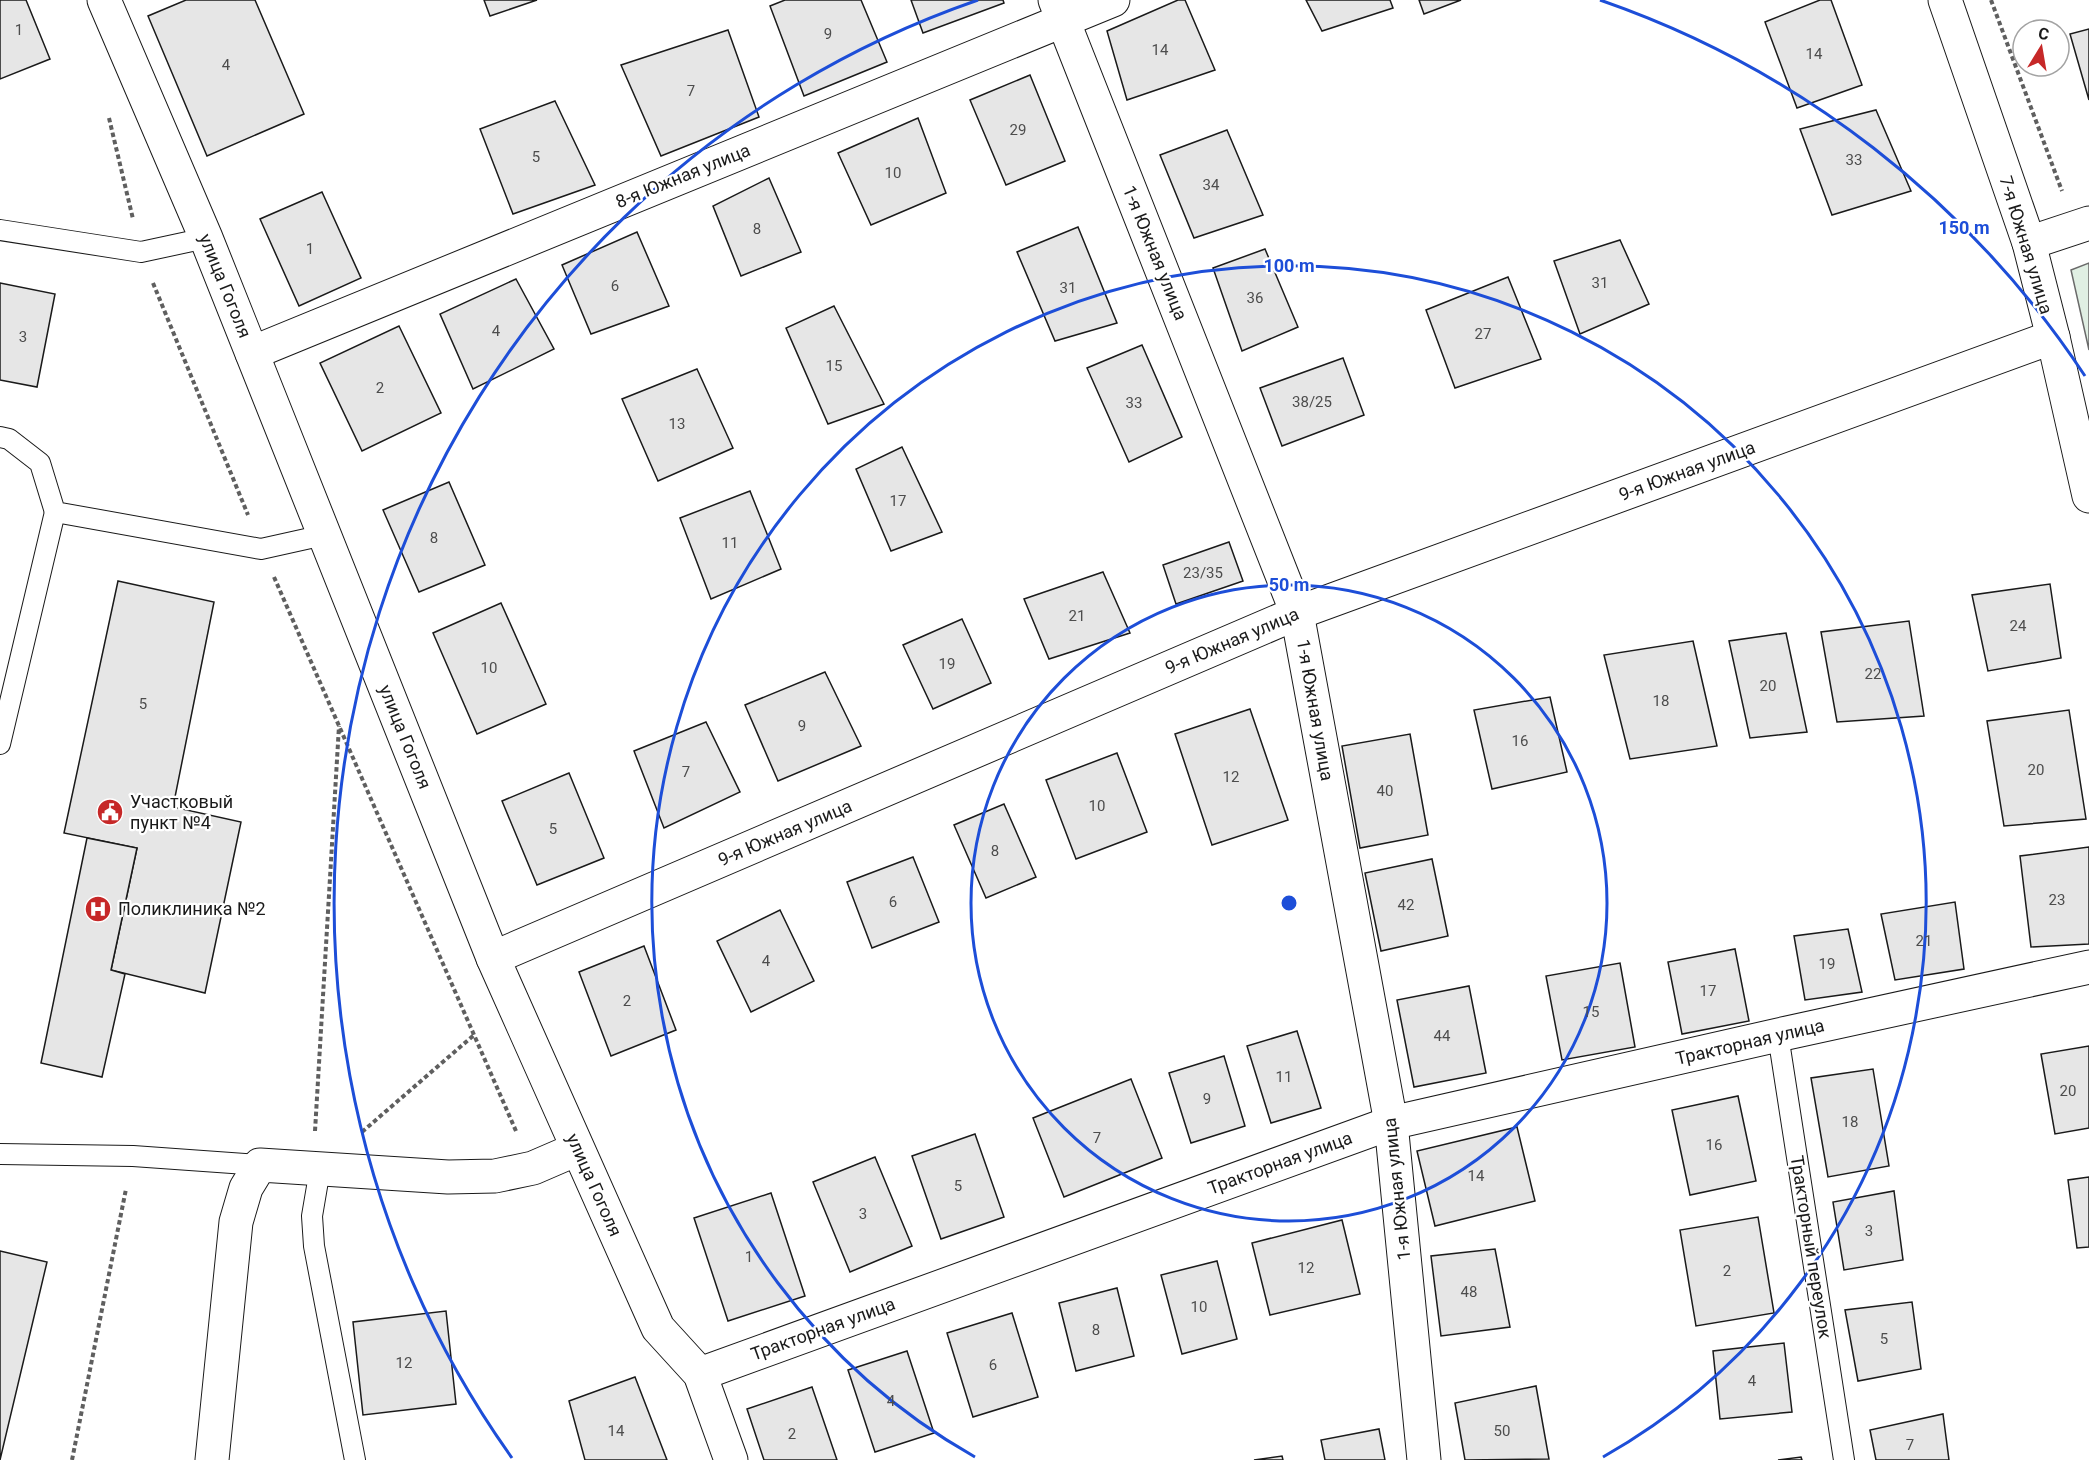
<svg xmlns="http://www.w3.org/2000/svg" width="2089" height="1460" font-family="Roboto,sans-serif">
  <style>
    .park { fill: #e0efe3; stroke: #6a6a6a; stroke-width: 1.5 }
    .building { fill: #e6e6e6; stroke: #1a1a1a; stroke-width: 1.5 }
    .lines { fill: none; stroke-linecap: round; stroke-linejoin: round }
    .service-casing { stroke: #1a1a1a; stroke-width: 22 }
    .minor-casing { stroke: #1a1a1a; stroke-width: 35 }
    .path { stroke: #5f5f5f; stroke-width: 4; stroke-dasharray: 4.5 3; stroke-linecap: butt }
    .service { stroke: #fff; stroke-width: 20 }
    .minor { stroke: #fff; stroke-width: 33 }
    .ring { fill: none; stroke: #1d4ed8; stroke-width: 3 }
    .labels { text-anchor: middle; stroke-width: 4.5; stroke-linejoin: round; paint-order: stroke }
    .number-label { font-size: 15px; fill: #4d4d4d }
    .street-label { font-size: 18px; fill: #1a1a1a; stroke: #fff }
    .poi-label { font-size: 18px; fill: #1a1a1a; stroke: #fff; text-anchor: start }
    .centre { fill: #1d4ed8; stroke: #fff; stroke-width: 3 }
    .ring-label { font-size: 18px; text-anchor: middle; font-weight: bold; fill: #1d4ed8; stroke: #fff; stroke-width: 4.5; stroke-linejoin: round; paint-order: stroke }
  </style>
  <rect width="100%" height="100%" fill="#fff"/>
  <polygon class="park" points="2089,263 2089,350 2071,270"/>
  <g class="building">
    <polygon points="0,0 26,0 50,59 0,79"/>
    <polygon points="186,0 255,0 304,114 207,156 148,16"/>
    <polygon points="484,0 537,0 490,16"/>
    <polygon points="785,0 861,0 887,62 804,96 770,6"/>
    <polygon points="911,0 1003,0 1004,3 923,33"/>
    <polygon points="1178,0 1185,0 1215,70 1127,100 1107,31"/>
    <polygon points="1306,0 1390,0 1393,8 1322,31"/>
    <polygon points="1419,0 1461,0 1424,14"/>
    <polygon points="1820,0 1831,0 1862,85 1797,108 1765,22"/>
    <polygon points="2089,29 2089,100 2070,34"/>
    <polygon points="728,30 759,117 661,156 621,65"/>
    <polygon points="1030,75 1065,161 1006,185 970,100"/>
    <polygon points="555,101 595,185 513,214 480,129"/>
    <polygon points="1876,110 1911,191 1832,215 1800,129"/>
    <polygon points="918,118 946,193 871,225 838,153"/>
    <polygon points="1227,130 1263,215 1194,238 1160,155"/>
    <polygon points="769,178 801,252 741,276 713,206"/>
    <polygon points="322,192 361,278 299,306 260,219"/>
    <polygon points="1078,227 1117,323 1055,341 1017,252"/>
    <polygon points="637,232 669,306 591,334 562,265"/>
    <polygon points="1620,240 1649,304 1580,334 1554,261"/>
    <polygon points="1265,249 1298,327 1242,351 1213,268"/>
    <polygon points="1508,277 1541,359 1455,388 1426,310"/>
    <polygon points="516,279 554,349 473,389 440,314"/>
    <polygon points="0,283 55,294 37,387 0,380"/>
    <polygon points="834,306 884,404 828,424 786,328"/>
    <polygon points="399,326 441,413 362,451 320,363"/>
    <polygon points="1142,345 1182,437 1129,462 1087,368"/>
    <polygon points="1343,358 1364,415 1282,446 1260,388"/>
    <polygon points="697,369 733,448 658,481 622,399"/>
    <polygon points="902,447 942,532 891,551 856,469"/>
    <polygon points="449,482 485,565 419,592 383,510"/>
    <polygon points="750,491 781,569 711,599 680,518"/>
    <polygon points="1229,542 1243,581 1176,604 1163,565"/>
    <polygon points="1103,572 1130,633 1049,659 1024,599"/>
    <polygon points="118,581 214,602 173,807 241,822 205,993 111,970 137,848 64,833"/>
    <polygon points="2050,584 2061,658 1988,671 1972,595"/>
    <polygon points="501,603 546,704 477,734 433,633"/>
    <polygon points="962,619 991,683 933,709 903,645"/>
    <polygon points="1909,621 1924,716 1837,722 1821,632"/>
    <polygon points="1786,633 1807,732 1750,738 1729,641"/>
    <polygon points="1693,641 1717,746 1630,759 1604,655"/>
    <polygon points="825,672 861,746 778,781 745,705"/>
    <polygon points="1550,697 1567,772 1492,789 1474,710"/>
    <polygon points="1250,709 1288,820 1212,845 1175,734"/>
    <polygon points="2069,710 2086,819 2004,826 1987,721"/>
    <polygon points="706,722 740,792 664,828 634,751"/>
    <polygon points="1410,734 1428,835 1360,848 1342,746"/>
    <polygon points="1117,753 1147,832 1076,859 1046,780"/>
    <polygon points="569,773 604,858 537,885 502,801"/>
    <polygon points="1004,804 1036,877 986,898 954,825"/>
    <polygon points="87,838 137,848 111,970 125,974 102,1077 41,1063"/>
    <polygon points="2089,847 2089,944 2031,947 2020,856"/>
    <polygon points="913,857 939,922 872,948 847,882"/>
    <polygon points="1432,859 1448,936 1381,951 1365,873"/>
    <polygon points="1955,902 1964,969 1895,980 1881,914"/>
    <polygon points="780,910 814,981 751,1012 717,941"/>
    <polygon points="1848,929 1862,992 1805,1000 1794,936"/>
    <polygon points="644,946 676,1030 611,1056 579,972"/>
    <polygon points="1735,949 1749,1021 1682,1034 1668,962"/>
    <polygon points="1620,963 1635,1047 1562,1060 1546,976"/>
    <polygon points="1469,986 1486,1073 1414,1087 1397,1000"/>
    <polygon points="1297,1031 1321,1108 1271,1123 1247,1046"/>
    <polygon points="2089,1046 2089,1128 2055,1134 2041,1054"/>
    <polygon points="1224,1056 1245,1126 1191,1143 1169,1073"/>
    <polygon points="1873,1069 1889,1166 1828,1177 1811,1078"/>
    <polygon points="1131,1079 1162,1158 1064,1197 1033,1118"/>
    <polygon points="1738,1096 1756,1181 1690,1195 1672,1110"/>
    <polygon points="1517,1127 1535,1201 1435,1226 1417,1151"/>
    <polygon points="975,1134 1004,1217 941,1239 912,1156"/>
    <polygon points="875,1157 912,1246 850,1272 813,1182"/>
    <polygon points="2089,1177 2089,1247 2077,1248 2068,1180"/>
    <polygon points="1894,1191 1903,1260 1844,1270 1833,1202"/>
    <polygon points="771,1193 805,1296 728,1321 694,1218"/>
    <polygon points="1758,1217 1774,1313 1696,1326 1680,1230"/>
    <polygon points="1342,1220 1360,1294 1270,1315 1252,1243"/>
    <polygon points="1495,1249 1510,1327 1441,1336 1431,1256"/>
    <polygon points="0,1251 47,1262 0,1460"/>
    <polygon points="1217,1261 1237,1339 1182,1354 1161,1275"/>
    <polygon points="1117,1288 1134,1356 1076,1371 1059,1303"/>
    <polygon points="1912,1302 1921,1369 1858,1381 1845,1310"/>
    <polygon points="446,1311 456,1404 363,1415 353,1322"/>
    <polygon points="1012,1313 1038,1397 973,1417 947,1333"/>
    <polygon points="1784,1343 1792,1412 1720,1419 1713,1351"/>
    <polygon points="907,1351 934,1433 875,1452 848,1370"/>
    <polygon points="635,1377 667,1460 585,1460 569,1401"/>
    <polygon points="1536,1386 1549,1459 1465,1460 1455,1403"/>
    <polygon points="812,1387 837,1460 764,1460 747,1409"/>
    <polygon points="1943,1414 1949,1460 1876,1460 1870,1430"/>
    <polygon points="1379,1429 1385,1460 1325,1460 1321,1440"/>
    <polygon points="1282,1456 1283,1460 1254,1460"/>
    <polygon points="1801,1457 1802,1460 1778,1460"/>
  </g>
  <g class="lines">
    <defs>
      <g id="service">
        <polyline points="0,230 141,252 206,238"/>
        <polyline points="0,437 9,439 40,463 55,512 261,549 324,535"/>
        <polyline points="0,744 55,512"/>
        <polyline points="1778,1035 1844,1460"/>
        <polyline points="0,1154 133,1156 260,1165"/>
        <polyline points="320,1169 312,1216 314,1246 355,1460"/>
      </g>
      <g id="minor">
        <polyline points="104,0 206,238 493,958 658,1328 700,1374 731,1460"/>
        <polyline points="1055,0 1297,613 1391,1123 1424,1460"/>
        <polyline points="1945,0 2029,243 2053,337 2089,496"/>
        <polyline points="2029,243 2089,223"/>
        <polyline points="252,353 1113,0"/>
        <polyline points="493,958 1297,613 2053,337"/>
        <polyline points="700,1374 1391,1123 1778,1035 2089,967"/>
        <polyline points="212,1460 236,1222 246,1188 260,1165 448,1177 495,1176 533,1168 577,1149"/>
      </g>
    </defs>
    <use href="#service" class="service-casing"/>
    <use href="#minor" class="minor-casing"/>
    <g class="path">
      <polyline points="1991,0 2062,191"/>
      <polyline points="109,118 133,219"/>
      <polyline points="153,283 248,515"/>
      <polyline points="274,577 516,1131"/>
      <polyline points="315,1131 339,726"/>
      <polyline points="362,1132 474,1035"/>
      <polyline points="72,1460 126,1189"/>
    </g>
    <use href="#service" class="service"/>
    <use href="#minor" class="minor"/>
  </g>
  <g class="ring">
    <circle cx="1289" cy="903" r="318"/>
    <path d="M975 1457A637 637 0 1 1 1603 1457"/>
    <path d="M512 1458A955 955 0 0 1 978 0M1600 0A955 955 0 0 1 2085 376"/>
  </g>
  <defs>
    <symbol id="civic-disc" viewBox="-11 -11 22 22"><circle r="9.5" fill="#c62828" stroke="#fff"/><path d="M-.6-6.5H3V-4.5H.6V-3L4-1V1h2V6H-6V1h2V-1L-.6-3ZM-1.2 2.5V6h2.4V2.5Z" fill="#fff"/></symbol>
    <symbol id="hospital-disc" viewBox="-11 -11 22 22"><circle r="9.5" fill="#c62828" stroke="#fff"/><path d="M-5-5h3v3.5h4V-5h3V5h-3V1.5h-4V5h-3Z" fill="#fff"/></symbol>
  </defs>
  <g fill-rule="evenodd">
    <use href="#civic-disc" x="95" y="797" width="30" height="30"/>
    <use href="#hospital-disc" x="83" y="894" width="30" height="30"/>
  </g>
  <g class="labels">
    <g class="number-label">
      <text x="19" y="35">1</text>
      <text x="828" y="39">9</text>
      <text x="1160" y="55">14</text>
      <text x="1814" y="59">14</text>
      <text x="226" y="70">4</text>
      <text x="691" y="96">7</text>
      <text x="1018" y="135">29</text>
      <text x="536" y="162">5</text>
      <text x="1854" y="165">33</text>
      <text x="893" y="178">10</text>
      <text x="1211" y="190">34</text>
      <text x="757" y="234">8</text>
      <text x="310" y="254">1</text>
      <text x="1600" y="288">31</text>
      <text x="615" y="291">6</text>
      <text x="1068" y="293">31</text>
      <text x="1255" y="303">36</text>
      <text x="496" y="336">4</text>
      <text x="1483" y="339">27</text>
      <text x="23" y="342">3</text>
      <text x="834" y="371">15</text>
      <text x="380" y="393">2</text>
      <text x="1312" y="407">38/25</text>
      <text x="1134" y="408">33</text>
      <text x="677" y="429">13</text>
      <text x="898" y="506">17</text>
      <text x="434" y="543">8</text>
      <text x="730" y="548">11</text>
      <text x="1203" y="578">23/35</text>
      <text x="1077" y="621">21</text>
      <text x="2018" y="631">24</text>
      <text x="947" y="669">19</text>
      <text x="489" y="673">10</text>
      <text x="1873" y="679">22</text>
      <text x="1768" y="691">20</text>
      <text x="1661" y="706">18</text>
      <text x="143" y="709">5</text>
      <text x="802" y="731">9</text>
      <text x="1520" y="746">16</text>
      <text x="2036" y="775">20</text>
      <text x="686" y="777">7</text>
      <text x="1231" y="782">12</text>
      <text x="1385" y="796">40</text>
      <text x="1097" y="811">10</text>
      <text x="553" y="834">5</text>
      <text x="995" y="856">8</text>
      <text x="2057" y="905">23</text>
      <text x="893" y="907">6</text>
      <text x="1406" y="910">42</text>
      <text x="1924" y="946">21</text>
      <text x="766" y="966">4</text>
      <text x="1827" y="969">19</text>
      <text x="1708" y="996">17</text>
      <text x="627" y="1006">2</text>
      <text x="1591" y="1017">15</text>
      <text x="1442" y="1041">44</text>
      <text x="1284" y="1082">11</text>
      <text x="2068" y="1096">20</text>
      <text x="1207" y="1104">9</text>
      <text x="1850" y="1127">18</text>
      <text x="1097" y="1143">7</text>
      <text x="1714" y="1150">16</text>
      <text x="1476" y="1181">14</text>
      <text x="958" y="1191">5</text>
      <text x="863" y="1219">3</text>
      <text x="1869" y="1236">3</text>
      <text x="749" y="1262">1</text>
      <text x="1306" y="1273">12</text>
      <text x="1727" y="1276">2</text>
      <text x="1469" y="1297">48</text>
      <text x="1199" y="1312">10</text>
      <text x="1096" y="1335">8</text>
      <text x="1884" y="1344">5</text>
      <text x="404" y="1368">12</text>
      <text x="993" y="1370">6</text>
      <text x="1752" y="1386">4</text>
      <text x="891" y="1406">4</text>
      <text x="616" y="1436">14</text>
      <text x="1502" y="1436">50</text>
      <text x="792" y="1439">2</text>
      <text x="1910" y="1450">7</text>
    </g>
    <g class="street-label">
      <text transform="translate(683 176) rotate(-22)" y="6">8-я Южная улица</text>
      <text transform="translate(2026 245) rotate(73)" y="6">7-я Южная улица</text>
      <text transform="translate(1155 253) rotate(68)" y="6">1-я Южная улица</text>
      <text transform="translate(225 286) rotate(68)" y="6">улица Гоголя</text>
      <text transform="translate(1687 471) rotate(-20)" y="6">9-я Южная улица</text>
      <text transform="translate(1232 641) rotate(-23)" y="6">9-я Южная улица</text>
      <text transform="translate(1315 710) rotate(80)" y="6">1-я Южная улица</text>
      <text transform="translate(405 737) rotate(68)" y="6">улица Гоголя</text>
      <text transform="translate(785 833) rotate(-23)" y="6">9-я Южная улица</text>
      <text transform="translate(1750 1042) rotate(-13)" y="6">Тракторная улица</text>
      <text transform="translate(1280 1163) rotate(-20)" y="6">Тракторная улица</text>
      <text transform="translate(594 1185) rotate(66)" y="6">улица Гоголя</text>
      <text transform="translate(1397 1189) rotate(-96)" y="6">1-я Южная улица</text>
      <text transform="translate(1811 1247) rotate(81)" y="6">Тракторный переулок</text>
      <text transform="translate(823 1329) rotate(-20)" y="6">Тракторная улица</text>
    </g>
    <g class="poi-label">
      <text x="130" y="808">Участковый<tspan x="130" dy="21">пункт №4</tspan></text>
      <text x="118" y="915">Поликлиника №2</text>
    </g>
  </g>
  <circle cx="1289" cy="903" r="9" class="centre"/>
  <g class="ring-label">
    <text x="1964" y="234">150 m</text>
    <text x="1289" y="272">100 m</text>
    <text x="1289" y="591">50 m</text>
  </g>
  <g transform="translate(2041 48) rotate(11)"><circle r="28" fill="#ffffff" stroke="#a3a3a3" stroke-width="1.5"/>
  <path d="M0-4.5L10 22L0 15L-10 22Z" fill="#c62828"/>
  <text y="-9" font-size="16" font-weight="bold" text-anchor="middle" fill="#1a1a1a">С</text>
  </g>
</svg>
